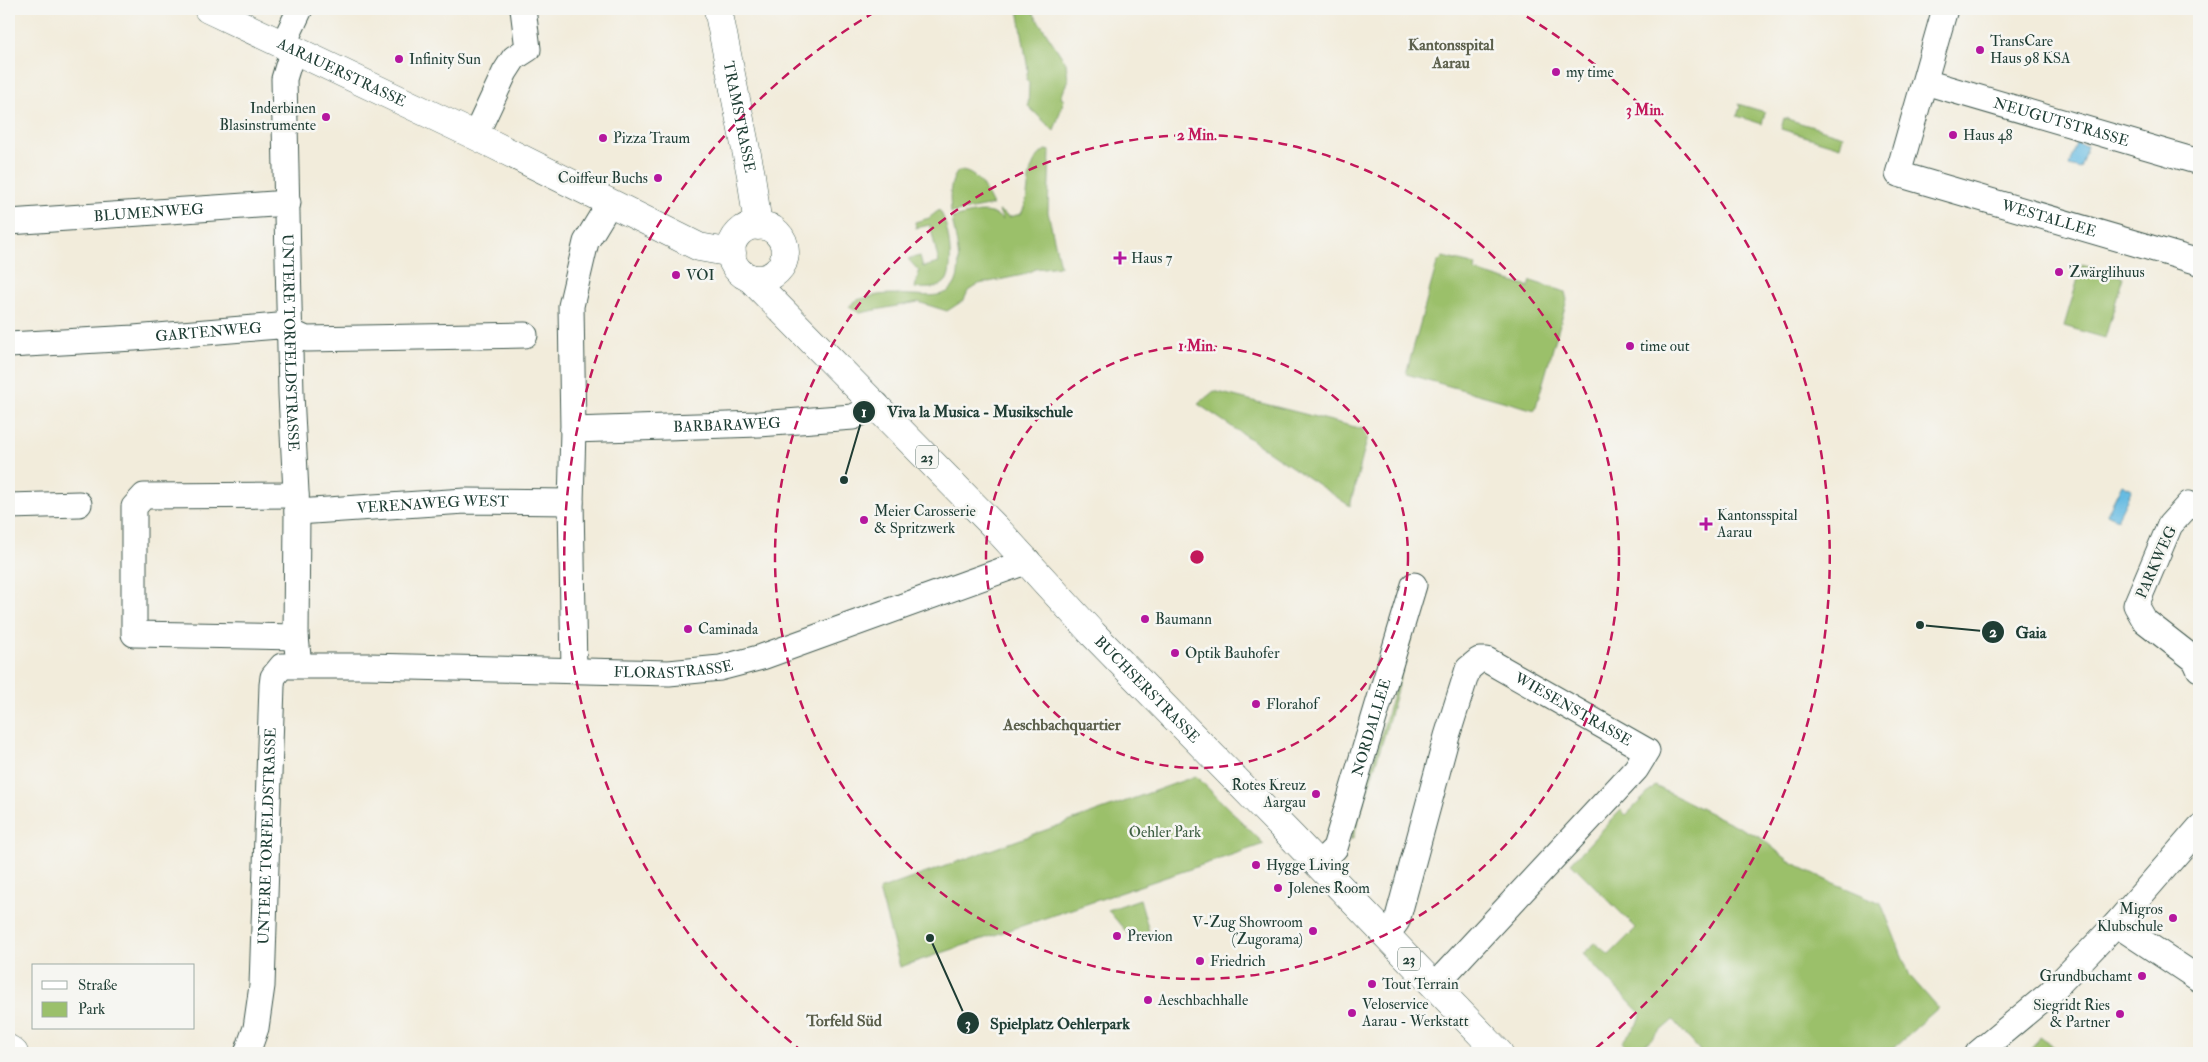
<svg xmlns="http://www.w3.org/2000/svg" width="2208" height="1062" font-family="'IM FELL Double Pica',serif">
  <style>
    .green { fill: #9bc06b; stroke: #5d7e50 }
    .water { fill: #66bbe2; stroke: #427c8b }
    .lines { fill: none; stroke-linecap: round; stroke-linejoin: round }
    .minor-casing { stroke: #3f574d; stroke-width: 27 }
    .major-casing { stroke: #3f574d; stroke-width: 29 }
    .minor { stroke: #fff; stroke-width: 25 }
    .major { stroke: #fff; stroke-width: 28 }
    .ring { fill: none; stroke: #c2185b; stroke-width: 2.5; stroke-dasharray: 9 6 }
    .poi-dot { fill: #b5179e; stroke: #f6f6f2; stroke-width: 2 }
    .labels { text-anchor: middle; stroke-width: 5; stroke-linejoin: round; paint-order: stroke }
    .shield { fill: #f6f6f2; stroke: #60746d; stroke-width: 1 }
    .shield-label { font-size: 14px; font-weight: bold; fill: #1f3d34 }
    .poi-label { font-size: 15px; fill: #1f3d34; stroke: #f6f6f2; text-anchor: start }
    .street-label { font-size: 15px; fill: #1f3d34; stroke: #f6f6f2 }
    .park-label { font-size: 15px; fill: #3e5e42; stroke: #f6f6f2 }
    .neighbourhood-label { font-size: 16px; font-weight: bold; fill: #5c604c; stroke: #f6f6f2 }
    .centre { fill: #c2185b; stroke: #f6f6f2; stroke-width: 2.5 }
    .ring-label { font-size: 15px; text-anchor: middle; font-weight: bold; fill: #c2185b; stroke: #f6f6f2; stroke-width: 5; stroke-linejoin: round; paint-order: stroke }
    .leader { fill: none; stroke: #1f3d34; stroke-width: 2 }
    .callout-dot { fill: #1f3d34; stroke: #f6f6f2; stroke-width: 2 }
    .mark-label { font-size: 15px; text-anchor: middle; font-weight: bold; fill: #fff }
    .callout-label { font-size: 16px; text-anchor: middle; font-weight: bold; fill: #1f3d34; stroke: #f6f6f2; stroke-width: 5; stroke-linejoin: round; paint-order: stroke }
  </style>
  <rect width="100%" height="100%" fill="#f6f6f2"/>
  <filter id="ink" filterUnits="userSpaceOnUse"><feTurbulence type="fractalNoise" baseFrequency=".02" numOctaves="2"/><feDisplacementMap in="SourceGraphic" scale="10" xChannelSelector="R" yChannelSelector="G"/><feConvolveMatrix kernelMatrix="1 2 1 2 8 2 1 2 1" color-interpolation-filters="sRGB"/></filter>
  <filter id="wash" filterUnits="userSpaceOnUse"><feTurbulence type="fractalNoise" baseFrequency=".0096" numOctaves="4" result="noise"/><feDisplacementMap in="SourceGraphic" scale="20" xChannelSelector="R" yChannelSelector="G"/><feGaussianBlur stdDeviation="1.12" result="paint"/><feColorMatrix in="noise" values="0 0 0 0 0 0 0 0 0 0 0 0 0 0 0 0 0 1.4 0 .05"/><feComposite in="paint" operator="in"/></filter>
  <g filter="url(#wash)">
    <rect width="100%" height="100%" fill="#f2ecdb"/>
    <g class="green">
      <polygon points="1018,9 1030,9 1032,11 1066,63 1068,79 1061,98 1064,100 1054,131 1028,106 1029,83 1026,79 1028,70"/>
      <polygon points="1738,104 1765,112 1762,124 1737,116 1740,107"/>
      <polygon points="1784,118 1843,136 1840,147 1781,129"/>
      <path d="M1045,150l5,1 -2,61 12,54 -25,3 -12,6 -44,9 -11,7 -4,9 -17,11 -29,-9 -58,11 -11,-6c5,-7 11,-8 20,-10 14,-4 28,-3 42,-2 10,0 21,2 31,-1 28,-7 13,-56 10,-76 19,-4 36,-12 51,2l-4,-9 10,6 12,-3c12,-21 1,-47 24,-64z"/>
      <path d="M958,171c19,-1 27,19 35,34l-42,8c-1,-15 -3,-29 7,-42z"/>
      <path d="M939,210c9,8 17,62 6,72 -8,8 -20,6 -30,6l4,-17 -11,-12 12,-3 3,11 16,-4 -9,-38 -14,3 -1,-6 14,-4z"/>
      <polygon points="1443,257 1476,265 1475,271 1529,287 1531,281 1565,292 1567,300 1535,410 1406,374 1437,263"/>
      <polygon points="2082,265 2123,277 2105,338 2064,326"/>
      <polygon points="1214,391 1363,429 1368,436 1350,506 1198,404"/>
      <polygon points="1425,586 1386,730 1353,838 1350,840"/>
      <polygon points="1196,776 1264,844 900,967 879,890"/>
      <polygon points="1655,786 1761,838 1789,861 1829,881 1881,903 1910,976 1938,1008 1888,1053 1698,1053 1700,1051 1673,1020 1635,1053 1632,1053 1622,1042 1639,1022 1641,1014 1583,954 1595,943 1609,955 1636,928 1571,863 1618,813 1621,810 1626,815"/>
      <polygon points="1140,899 1149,931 1132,939 1108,910"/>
      <polygon points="2040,1037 2065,1053 2030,1053"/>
    </g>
    <g class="water">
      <polygon points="2076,143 2087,146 2080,169 2069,166"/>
      <polygon points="2122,484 2132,489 2117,519 2107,514"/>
    </g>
  </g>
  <g filter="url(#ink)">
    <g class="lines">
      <defs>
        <g id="minor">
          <path id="s1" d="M1945,9l-47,165 301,88"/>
          <polyline points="283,45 300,9"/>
          <path id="s2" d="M293,49l-9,30 7,315 6,118 -1,125 3,28"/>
          <path id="s3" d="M1925,82l274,80"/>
          <polyline points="475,136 505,72 514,58 528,49 523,9"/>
          <path id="s4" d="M9,222l279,-19"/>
          <path id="s5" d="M9,345l125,-7 144,-12 28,13 219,-4"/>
          <path id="s6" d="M573,430l186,-6 94,-7 24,-12"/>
          <polyline points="296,495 144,496 134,507 134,634 296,637"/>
          <polyline points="9,506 79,504"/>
          <polyline points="2199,508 2189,504 2170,525 2136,605 2145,621 2195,660 2199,669"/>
          <path id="s7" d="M297,512l168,-11 106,1"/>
          <polyline points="574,670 571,502 573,430 571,306 586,242 609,204"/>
          <path id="s8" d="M1318,865l17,-17 79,-263"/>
          <polyline points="2116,924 2199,979"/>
          <path id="s9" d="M1386,936l11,-15 50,-185 21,-67 11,-9h8l160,91 -11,18 -202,217"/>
          <path id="s10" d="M247,1053l9,-25 6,-42 10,-301 1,-8 9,-11h86l301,7 51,-5 42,-11 266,-96"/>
          <polyline points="1978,1053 2050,993 2116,924 2199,828"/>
        </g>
        <g id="major">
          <path id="s11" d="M208,9l272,129 219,109 33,6"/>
          <path id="s12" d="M718,9l33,166 7,51"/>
          <circle cx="758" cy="252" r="27"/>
          <path id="s13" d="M750,278l246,250 97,106 199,203 207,216"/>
          <polyline points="9,1049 14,1053"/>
        </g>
      </defs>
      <use href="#minor" class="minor-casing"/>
      <use href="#major" class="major-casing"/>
      <use href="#minor" class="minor"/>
      <use href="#major" class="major"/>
    </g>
  </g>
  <g class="ring">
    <circle cx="1197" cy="557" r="211"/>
    <circle cx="1197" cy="557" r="422"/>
    <path d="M803 1052A633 633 0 0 1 880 9M1514 9A633 633 0 0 1 1591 1052"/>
  </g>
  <g class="poi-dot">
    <circle cx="1980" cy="50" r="5"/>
    <circle cx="399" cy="59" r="5"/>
    <circle cx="1556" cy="72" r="5"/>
    <circle cx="326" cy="117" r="5"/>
    <circle cx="1953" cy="135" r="5"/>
    <circle cx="603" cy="138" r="5"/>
    <circle cx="658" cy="178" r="5"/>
    <path d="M1117.5 250.5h5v5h5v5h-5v5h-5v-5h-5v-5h5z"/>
    <circle cx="2059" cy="272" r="5"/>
    <circle cx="676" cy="275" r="5"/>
    <circle cx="1630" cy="346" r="5"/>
    <circle cx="864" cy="520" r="5"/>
    <path d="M1703.5 516.5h5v5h5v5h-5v5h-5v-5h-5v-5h5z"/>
    <circle cx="1145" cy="619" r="5"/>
    <circle cx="688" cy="629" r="5"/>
    <circle cx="1175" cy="653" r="5"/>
    <circle cx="1256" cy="704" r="5"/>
    <circle cx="1316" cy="794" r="5"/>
    <circle cx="1256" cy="865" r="5"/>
    <circle cx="1278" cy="888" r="5"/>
    <circle cx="2173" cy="918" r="5"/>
    <circle cx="1313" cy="931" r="5"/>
    <circle cx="1117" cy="936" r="5"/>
    <circle cx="1200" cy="961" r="5"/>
    <circle cx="2142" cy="976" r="5"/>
    <circle cx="1372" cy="984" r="5"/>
    <circle cx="1148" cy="1000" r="5"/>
    <circle cx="1352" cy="1013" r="5"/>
    <circle cx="2120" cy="1014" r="5"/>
  </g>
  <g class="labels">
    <g class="shield">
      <rect x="916" y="445.5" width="22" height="23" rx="4"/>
      <rect x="1398" y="947.5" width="22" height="23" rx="4"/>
    </g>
    <g class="shield-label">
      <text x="927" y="462">23</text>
      <text x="1409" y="964">23</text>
    </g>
    <g class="poi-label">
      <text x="1990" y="46">TransCare<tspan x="1990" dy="17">Haus 98 KSA</tspan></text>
      <text x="409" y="64">Infinity Sun</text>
      <text x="1566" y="77">my time</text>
      <text x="316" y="113" text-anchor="end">Inderbinen<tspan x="316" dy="17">Blasinstrumente</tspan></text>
      <text x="1963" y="140">Haus 48</text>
      <text x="613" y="143">Pizza Traum</text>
      <text x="648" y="183" text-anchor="end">Coiffeur Buchs</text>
      <text x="1131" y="263">Haus 7</text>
      <text x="2069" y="277">Zwärglihuus</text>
      <text x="686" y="280">VOI</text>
      <text x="1640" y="351">time out</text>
      <text x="874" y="516">Meier Carosserie<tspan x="874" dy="17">&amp; Spritzwerk</tspan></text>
      <text x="1717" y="520">Kantonsspital<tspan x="1717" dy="17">Aarau</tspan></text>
      <text x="1155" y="624">Baumann</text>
      <text x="698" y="634">Caminada</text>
      <text x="1185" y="658">Optik Bauhofer</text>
      <text x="1266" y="709">Florahof</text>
      <text x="1306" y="790" text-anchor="end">Rotes Kreuz<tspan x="1306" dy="17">Aargau</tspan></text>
      <text x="1266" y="870">Hygge Living</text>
      <text x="1288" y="893">Jolenes Room</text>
      <text x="2163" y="914" text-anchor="end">Migros<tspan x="2163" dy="17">Klubschule</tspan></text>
      <text x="1303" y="927" text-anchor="end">V-Zug Showroom<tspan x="1303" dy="17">(Zugorama)</tspan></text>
      <text x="1127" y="941">Previon</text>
      <text x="1210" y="966">Friedrich</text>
      <text x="2132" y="981" text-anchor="end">Grundbuchamt</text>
      <text x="1382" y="989">Tout Terrain</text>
      <text x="1158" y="1005">Aeschbachhalle</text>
      <text x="1362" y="1009">Veloservice<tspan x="1362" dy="17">Aarau - Werkstatt</tspan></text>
      <text x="2110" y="1010" text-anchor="end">Siegridt Ries<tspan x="2110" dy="17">&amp; Partner</tspan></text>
    </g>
    <g class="street-label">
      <text dy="5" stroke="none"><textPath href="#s11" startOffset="148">AARAUERSTRASSE</textPath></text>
      <text dy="5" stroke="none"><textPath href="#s12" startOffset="110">TRAMSTRASSE</textPath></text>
      <text dy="5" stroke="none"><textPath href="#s3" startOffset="142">NEUGUTSTRASSE</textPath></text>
      <text dy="5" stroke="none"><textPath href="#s4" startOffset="140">BLUMENWEG</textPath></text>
      <text dy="5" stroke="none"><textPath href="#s1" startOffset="329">WESTALLEE</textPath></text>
      <text dy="5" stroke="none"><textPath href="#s5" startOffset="200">GARTENWEG</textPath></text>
      <text dy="5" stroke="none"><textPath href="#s2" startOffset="295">UNTERE TORFELDSTRASSE</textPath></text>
      <text dy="5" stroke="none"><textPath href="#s6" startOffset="154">BARBARAWEG</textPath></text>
      <text dy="5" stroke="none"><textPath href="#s7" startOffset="136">VERENAWEG WEST</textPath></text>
      <text transform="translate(2156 562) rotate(-66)" y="5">PARKWEG</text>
      <text dy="5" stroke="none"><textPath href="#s10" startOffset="784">FLORASTRASSE</textPath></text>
      <text dy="5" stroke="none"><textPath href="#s13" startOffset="572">BUCHSERSTRASSE</textPath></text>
      <text dy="5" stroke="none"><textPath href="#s9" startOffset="402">WIESENSTRASSE</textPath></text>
      <text dy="5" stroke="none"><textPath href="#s8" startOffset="150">NORDALLEE</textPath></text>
      <text dy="5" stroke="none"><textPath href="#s10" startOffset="219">UNTERE TORFELDSTRASSE</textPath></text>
    </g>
    <g class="park-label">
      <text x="1165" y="837">Oehler Park</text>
    </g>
    <g class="neighbourhood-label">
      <text x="1451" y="50">Kantonsspital<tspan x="1451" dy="18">Aarau</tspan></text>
      <text x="1062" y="730">Aeschbachquartier</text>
      <text x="844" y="1026">Torfeld Süd</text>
    </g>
  </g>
  <circle cx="1197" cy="557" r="8" class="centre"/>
  <g class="ring-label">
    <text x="1645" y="115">3 Min.</text>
    <text x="1197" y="140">2 Min.</text>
    <text x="1197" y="351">1 Min.</text>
  </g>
  <path class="leader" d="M844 480L864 412M1920 625L1993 632M930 938L968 1023"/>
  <g class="callout-dot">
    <circle cx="844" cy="480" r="5"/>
    <circle cx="1920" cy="625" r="5"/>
    <circle cx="930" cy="938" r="5"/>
    <circle cx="864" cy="412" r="12"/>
    <circle cx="1993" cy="632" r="12"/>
    <circle cx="968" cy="1023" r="12"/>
  </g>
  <g class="mark-label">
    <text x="864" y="417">1</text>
    <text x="1993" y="637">2</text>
    <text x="968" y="1029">3</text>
  </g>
  <g class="callout-label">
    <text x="980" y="417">Viva la Musica - Musikschule</text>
    <text x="2031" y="638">Gaia</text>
    <text x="1060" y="1029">Spielplatz Oehlerpark</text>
  </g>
  <rect width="2208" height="1062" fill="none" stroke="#f6f6f2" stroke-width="30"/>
  <rect x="32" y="964" width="162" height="65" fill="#f6f6f2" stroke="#a0aca6"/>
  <rect x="42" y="981" width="25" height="8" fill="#ffffff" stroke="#a0aca6"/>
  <text x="78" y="990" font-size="15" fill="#1f3d34">Straße</text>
  <rect x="42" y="1002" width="25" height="15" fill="#9bc06b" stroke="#a0aca6"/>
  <text x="78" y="1014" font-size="15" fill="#1f3d34">Park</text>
</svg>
